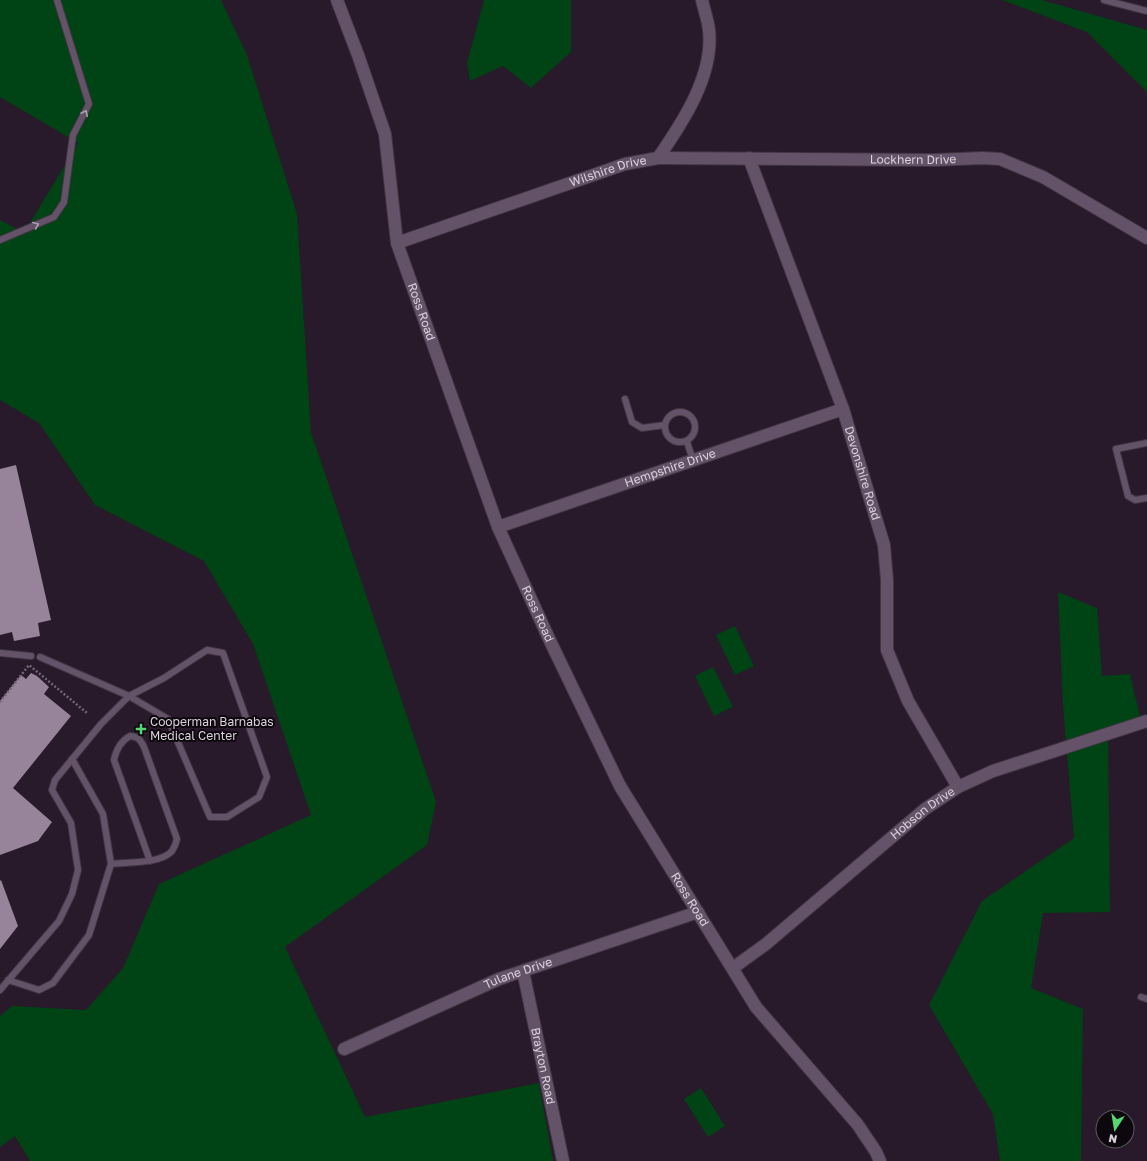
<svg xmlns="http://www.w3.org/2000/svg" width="1147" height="1161" font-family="'Golos Text',sans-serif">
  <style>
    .green { fill: #004315 }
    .building { fill: #97849b }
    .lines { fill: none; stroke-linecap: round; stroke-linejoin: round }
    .service-casing { stroke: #413543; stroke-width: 8 }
    .minor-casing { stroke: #413543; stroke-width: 14 }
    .path { stroke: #736676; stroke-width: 2.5; stroke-dasharray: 2 2; stroke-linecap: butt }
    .service { stroke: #645368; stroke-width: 6 }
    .minor { stroke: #645368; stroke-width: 12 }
    .oneway { stroke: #ab9fae }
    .poi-dot { fill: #55d671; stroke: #0d070e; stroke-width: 1.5 }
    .labels { text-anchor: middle; stroke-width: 4; stroke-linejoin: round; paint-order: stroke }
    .street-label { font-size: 12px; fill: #dbd1dd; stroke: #0d070e }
    .poi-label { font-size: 12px; fill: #dbd1dd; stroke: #0d070e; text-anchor: start }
  </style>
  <rect width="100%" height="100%" fill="#28192b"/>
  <g class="green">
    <polygon points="0,0 221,0 247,55 297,214 311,432 436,802 427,845 285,947 365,1117 539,1083 553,1161 30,1161 15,1136 0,1147 0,1016 12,1006 86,1010 123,968 159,884 311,815 253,644 204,561 95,505 39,423 0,400 0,220 24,233 78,143 0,97"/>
    <polygon points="484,0 571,0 571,52 531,88 503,66 470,81 467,63"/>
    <polygon points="1002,0 1042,0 1147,30 1147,92 1087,32"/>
    <polygon points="1058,592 1097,608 1102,676 1130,674 1141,721 1108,730 1110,912 1043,913 1031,988 1083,1009 1081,1161 1000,1161 993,1114 929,1005 982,901 1074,838 1063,706"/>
    <polygon points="735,626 754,666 735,675 716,635"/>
    <polygon points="713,667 733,707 714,716 695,676"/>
    <polygon points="701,1088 725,1126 708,1137 684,1099"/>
  </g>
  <g class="building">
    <polygon points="16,465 51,620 38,623 40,636 14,641 12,632 0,635 0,469"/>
    <polygon points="31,673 37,676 49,687 44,694 71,716 13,788 52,822 38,841 0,855 0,701 21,675 26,679"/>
    <polygon points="1,880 18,926 0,949 0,881"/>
  </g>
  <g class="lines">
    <defs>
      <g id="service">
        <polyline points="1104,0 1147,11"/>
        <polyline points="0,240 54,217 64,202 73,135 89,104 57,0"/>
        <polyline points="625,399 632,422 642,428 665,425"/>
        <circle cx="680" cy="427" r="15"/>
        <polyline points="687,442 693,460"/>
        <polyline points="1147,443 1116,449 1128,496 1135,500 1147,498"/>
        <polyline points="0,653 31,656"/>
        <path d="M111,864c16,-2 50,0 61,-13 2,-3 4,-8 5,-12l-33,-92c-4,-8 -6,-10 -14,-11 -9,5 -14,14 -16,24l36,101"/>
        <polyline points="8,980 39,990 53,983 89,935 111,864 103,814 72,759"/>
        <polyline points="0,990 59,921 72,894 78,870 71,823 52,790 55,780 101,724 129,696 164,678 207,650 223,653 267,777 259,797 227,817 210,817 168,719 129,696 40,657"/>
        <polyline points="1141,997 1147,999"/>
      </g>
      <g id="minor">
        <path id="s1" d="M337,0l21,55 27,79 12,109 101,284 53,116 69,143 136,221 102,118 18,27 4,9"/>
        <path id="s2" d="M658,158l276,2 49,-2 17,1 43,18 104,61"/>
        <path id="s3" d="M749,158l94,251 41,136 3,35v70l21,51 50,86"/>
        <path id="s4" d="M397,243l228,-79 33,-6c25,-36 56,-83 51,-128 -1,-10 -5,-20 -7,-30"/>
        <path id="s5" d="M498,527l345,-118"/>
        <path id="s6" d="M733,968l33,-24 159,-135 33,-22 35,-16 154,-50"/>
        <path id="s7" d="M523,971l40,190"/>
        <path id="s8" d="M344,1049l155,-70 199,-67"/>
      </g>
    </defs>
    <use href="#service" class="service-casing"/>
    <use href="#minor" class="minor-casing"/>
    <polyline class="path" points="0,702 29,665 87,713"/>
    <use href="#service" class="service"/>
    <use href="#minor" class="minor"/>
  </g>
  <defs><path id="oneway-chevron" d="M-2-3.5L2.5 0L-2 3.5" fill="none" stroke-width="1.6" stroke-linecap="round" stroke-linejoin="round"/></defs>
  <g class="oneway">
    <use href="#oneway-chevron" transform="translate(85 113) rotate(-64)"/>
    <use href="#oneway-chevron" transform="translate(36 225) rotate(-23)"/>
  </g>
  <path class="poi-dot" d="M139 723h4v4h4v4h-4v4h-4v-4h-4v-4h4z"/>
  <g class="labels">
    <g class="street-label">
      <text dy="4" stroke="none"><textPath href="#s2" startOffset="255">Lockhern Drive</textPath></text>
      <text dy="4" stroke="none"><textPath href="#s4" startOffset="223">Wilshire Drive</textPath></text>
      <text dy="4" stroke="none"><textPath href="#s1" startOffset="325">Ross Road</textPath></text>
      <text dy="4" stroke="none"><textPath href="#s5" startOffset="182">Hempshire Drive</textPath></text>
      <text dy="4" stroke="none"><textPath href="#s3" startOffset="335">Devonshire Road</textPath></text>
      <text dy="4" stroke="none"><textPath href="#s1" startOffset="649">Ross Road</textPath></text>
      <text dy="4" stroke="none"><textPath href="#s6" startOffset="245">Hobson Drive</textPath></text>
      <text dy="4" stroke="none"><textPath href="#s1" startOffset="973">Ross Road</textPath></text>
      <text dy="4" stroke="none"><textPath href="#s8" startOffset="190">Tulane Drive</textPath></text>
      <text dy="4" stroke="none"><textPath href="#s7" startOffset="97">Brayton Road</textPath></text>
    </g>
    <g class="poi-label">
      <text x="150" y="726">Cooperman Barnabas<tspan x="150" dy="14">Medical Center</tspan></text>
    </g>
  </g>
  <g transform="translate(1115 1129) rotate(192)"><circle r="19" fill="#0d070e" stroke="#5f5861"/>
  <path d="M0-3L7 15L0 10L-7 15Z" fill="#55d671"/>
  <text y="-6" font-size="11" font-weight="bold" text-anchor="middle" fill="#dbd1dd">N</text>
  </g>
</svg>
